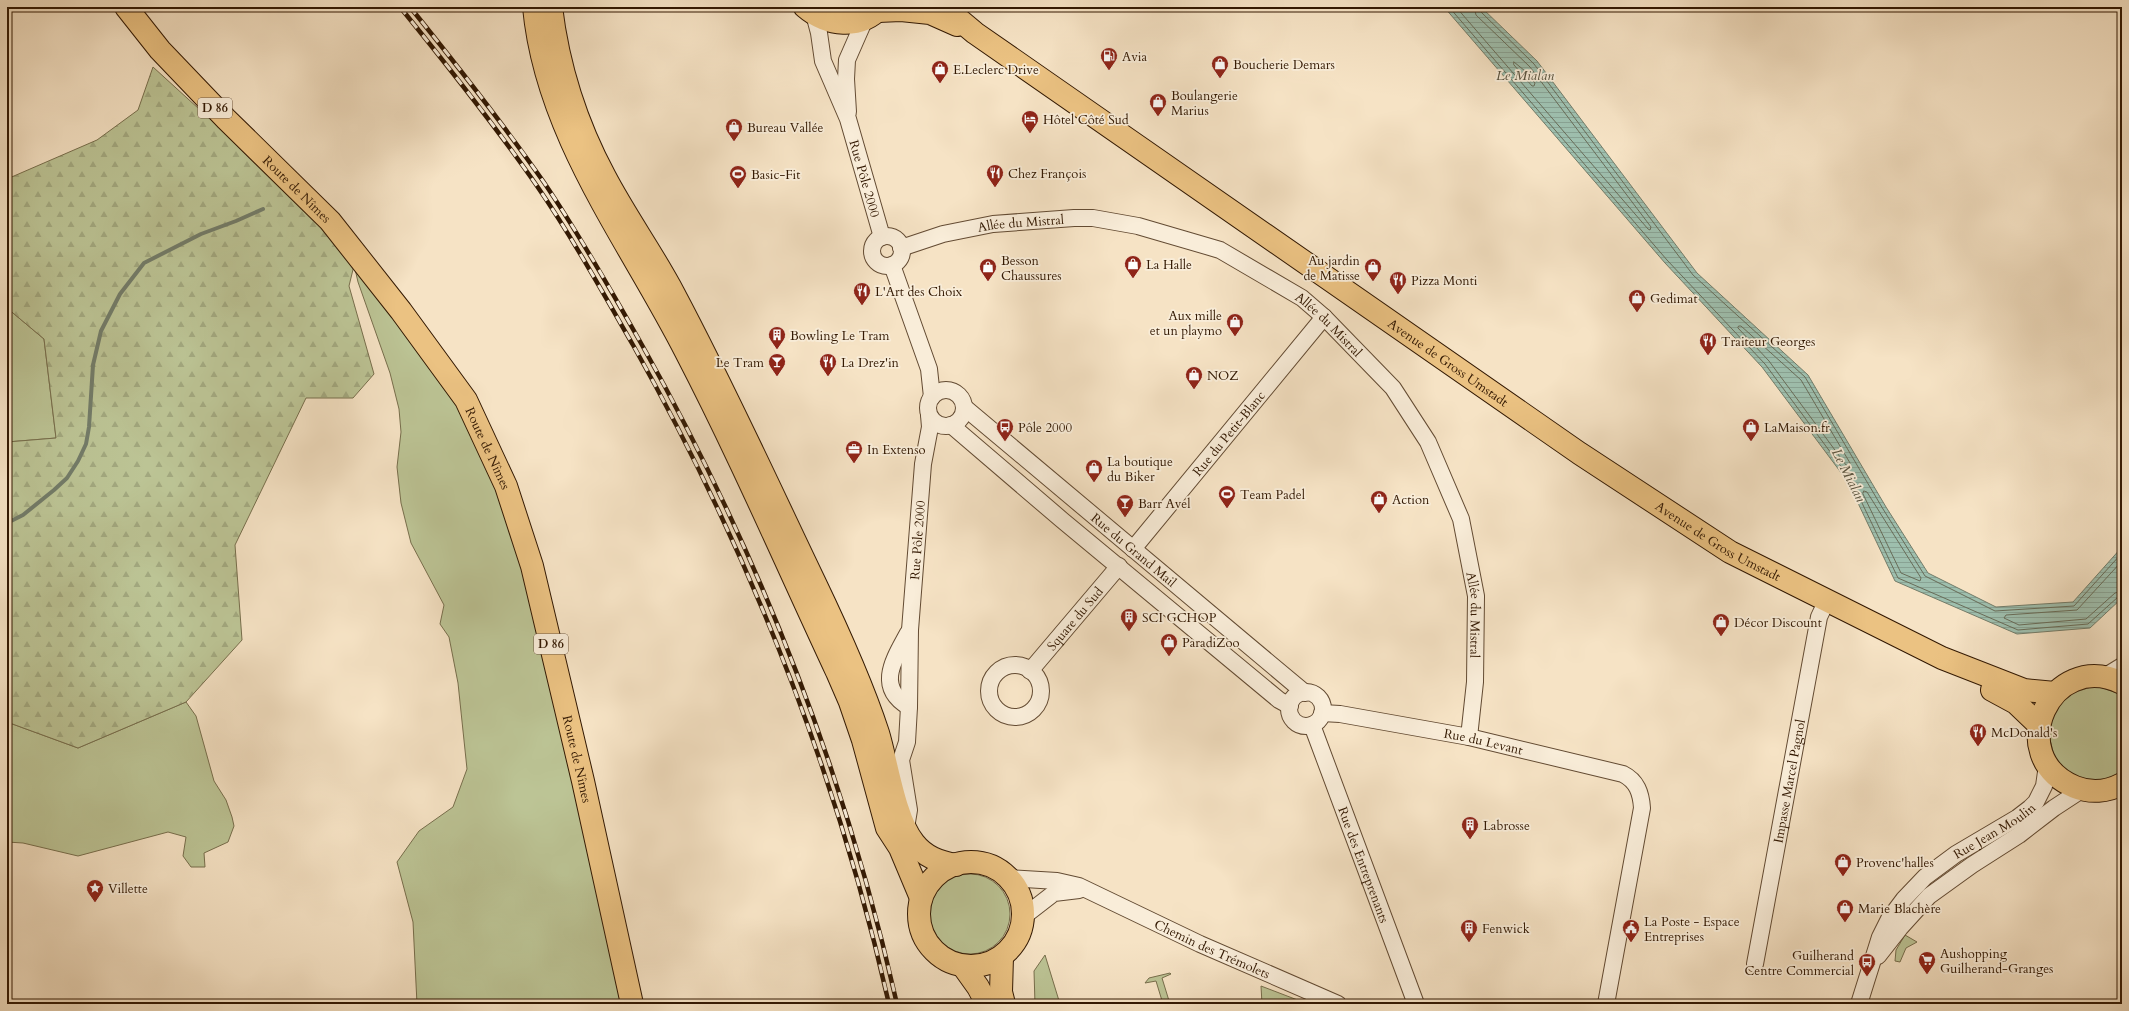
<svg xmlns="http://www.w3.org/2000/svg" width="2129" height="1011" font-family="Cardo,serif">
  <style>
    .green { fill: #bcc495; stroke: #776e4c }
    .forest { fill: url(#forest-firs); stroke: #776e4c }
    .water { fill: url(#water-rules); stroke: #737c69 }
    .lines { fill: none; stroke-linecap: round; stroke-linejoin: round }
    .shore { stroke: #686c58; stroke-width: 1 }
    .stream { stroke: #737c69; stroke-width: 4 }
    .street-casing { stroke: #634b33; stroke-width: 18 }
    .primary-casing { stroke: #321802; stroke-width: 24 }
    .street { stroke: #f9edd9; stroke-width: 16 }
    .primary { stroke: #ebc282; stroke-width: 22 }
    .rail-casing { stroke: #321802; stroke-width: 4.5 }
    .rail { stroke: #f9edd9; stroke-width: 3; stroke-dasharray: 9; stroke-linecap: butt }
    .labels { text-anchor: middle; stroke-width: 3.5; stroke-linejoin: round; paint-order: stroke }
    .shield { fill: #f9edd9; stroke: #6e5842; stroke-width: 1 }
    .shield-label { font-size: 12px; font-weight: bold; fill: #321802 }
    .poi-label { font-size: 13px; fill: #321802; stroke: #f9edd9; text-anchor: start }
    .street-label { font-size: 13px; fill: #321802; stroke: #f9edd9 }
    .water-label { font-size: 14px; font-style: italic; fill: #58523e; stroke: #f9edd9 }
  </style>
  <defs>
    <pattern id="forest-firs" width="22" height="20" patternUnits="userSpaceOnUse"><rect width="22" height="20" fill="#bcc495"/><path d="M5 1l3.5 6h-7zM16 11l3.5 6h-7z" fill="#a2a87f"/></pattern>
    <pattern id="water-rules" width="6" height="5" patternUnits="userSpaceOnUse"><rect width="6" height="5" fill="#9ebfae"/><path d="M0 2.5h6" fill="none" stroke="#89a394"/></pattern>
  </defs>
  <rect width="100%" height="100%" fill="#f6e3c5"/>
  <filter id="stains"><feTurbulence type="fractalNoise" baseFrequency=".005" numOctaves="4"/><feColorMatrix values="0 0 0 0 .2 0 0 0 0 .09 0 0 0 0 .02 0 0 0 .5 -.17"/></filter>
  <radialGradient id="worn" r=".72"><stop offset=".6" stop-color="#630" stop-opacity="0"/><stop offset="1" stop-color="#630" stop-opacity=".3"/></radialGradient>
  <g class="green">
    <polygon points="355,269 401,311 506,486 632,1004 417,1004 413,922 397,862 419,831 453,807 467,769 458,683 449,637 440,624 444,605 411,543 401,503 397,467 401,432 399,409 390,373 358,282"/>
    <polygon points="7,308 44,339 56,438 7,442"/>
    <polygon points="2091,687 2100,687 2122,695 2122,774 2101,782 2073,777 2054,757 2048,730 2058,705 2073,693"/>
    <polygon points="186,702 196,716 214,781 226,800 232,817 234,826 228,842 204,853 205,867 191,867 183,856 186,837 168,832 78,856 23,843 7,842 7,722 78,748"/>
    <circle cx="970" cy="914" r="40"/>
    <polygon points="1905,935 1917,942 1906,948 1900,962 1895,961 1896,950"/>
    <polygon points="1045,955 1060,1004 1035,1004 1034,971"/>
    <polygon points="1170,973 1171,974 1162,978 1170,1004 1163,1004 1156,981 1145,983 1149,978"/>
    <polygon points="1261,986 1308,1004 1262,1004"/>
  </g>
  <polygon class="forest" points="153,67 357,253 349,286 374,374 353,398 306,398 235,545 242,640 186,702 78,748 7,722 7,646 9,645 7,632 7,442 56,438 44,339 7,308 7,179 97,140 138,110"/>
  <polygon class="water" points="1444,7 1481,7 1537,61 1697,273 1808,375 1886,507 1928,573 1996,607 2073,602 2122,547 2122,598 2090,628 2017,634 1895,581 1848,482 1762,367 1665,263"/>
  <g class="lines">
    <g class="shore">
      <polyline points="1449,7 1667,260 1765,364 1851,480 1898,578 2018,630 2088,624 2118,597 2122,596"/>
      <polyline points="1456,7 1648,229 1650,230 1651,227 1530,67 1476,15 1474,7"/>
      <polyline points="1479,7 1480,11 1534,64 1693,275 1805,377 1883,509 1925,576 1995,611 2074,606 2122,553"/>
      <polygon points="1514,62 1525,71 1535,83 1534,86 1532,86 1514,65"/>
      <polygon points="1739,326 1741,326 1801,380 1850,463 1849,466 1846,465 1769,361 1738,328"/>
      <polygon points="1864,491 1867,492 1921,578 1920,581 1901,573 1863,494"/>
      <polyline points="2122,561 2077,610 2006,615 2004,618 2019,625 2086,619 2115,593 2122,591"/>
    </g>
    <polyline class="stream" points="7,523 23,515 54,490 67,478 78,461 86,444 89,427 93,365 101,331 120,294 144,263 201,234 236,221 263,209"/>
    <defs>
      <g id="street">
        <path id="s1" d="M814,14l5,19 4,28 25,58 34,118"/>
        <polyline points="848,112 846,79 847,60 865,19"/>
        <circle cx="887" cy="251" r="15"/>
        <path id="s2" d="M901,248l42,-14 50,-10 81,-6h19l45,8 82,24 82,48 22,19 69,71 35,54 33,77 15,77 -1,86 -6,55"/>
        <polyline points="892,265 929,369 932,397"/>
        <circle cx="946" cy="408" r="18"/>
        <path id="s3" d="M964,407l341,286"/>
        <polyline points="951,425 1062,520 1279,700 1290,706"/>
        <path id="s4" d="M1133,549l191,-232"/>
        <path d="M908,633c-14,26 -33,54 1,74"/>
        <circle cx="1015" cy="691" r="26"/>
        <path id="s5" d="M1030,671l89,-105"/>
        <polyline points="2104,677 2122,666"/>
        <circle cx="1306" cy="709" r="17"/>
        <path id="s6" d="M1322,713l18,1 129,23 154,37c14,7 18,19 19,34l-36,196"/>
        <path id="s7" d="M1312,725l104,279"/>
        <path id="s8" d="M906,828l3,-18 -8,-50 6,-18 2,-35 1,-77 13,-166 7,-37 -1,-12"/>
        <path id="s9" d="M1008,878l49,3 22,5 121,58 138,60"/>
        <polyline points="1023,917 1054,893 1079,890"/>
        <polyline points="1878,956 1900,928 1929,896 1972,865 2019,835 2054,808 2083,789"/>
        <path id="s10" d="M1755,964l64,-347 8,-17"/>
        <path id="s11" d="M1859,1004l21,-67 9,-18 15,-20 21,-22 31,-23 61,-36 13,-10 6,-6 8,-16 3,-21"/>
      </g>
      <g id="primary">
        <path id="s12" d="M126,7l34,43 66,69 104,102 71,90 65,89 40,86 26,80 51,215 49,223"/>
        <path d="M534,7c12,129 95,233 152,345 54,104 101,213 151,320l13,30 13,38 24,88 13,20 21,50"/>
        <path d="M551,7c7,58 26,118 54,170 21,40 48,77 69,117 50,94 94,191 140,287 24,50 47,100 64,152 9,30 17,87 36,110 11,14 25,19 42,22"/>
        <path d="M805,7c22,19 55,23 76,0"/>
        <path id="s13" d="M944,7l31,26 604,420 151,99 212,106 82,32 31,3"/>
        <polyline points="878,11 901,10 930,13 957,25"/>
        <path d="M2122,683c-72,-35 -120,74 -47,104 15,6 32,5 47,-3"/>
        <polyline points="1992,690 2016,703 2039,725"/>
        <circle cx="971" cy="914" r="52"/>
        <polyline points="1002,957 1001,992 1004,1004"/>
        <polyline points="963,966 978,987 987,1004"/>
      </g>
    </defs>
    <use href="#street" class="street-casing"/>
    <use href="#primary" class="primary-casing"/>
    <use href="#street" class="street"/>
    <use href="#primary" class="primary"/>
    <defs>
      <g id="rail">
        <path d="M400,7c47,58 94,117 137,179 35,51 65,105 96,159 116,206 204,428 256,659"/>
        <path d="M410,7c46,57 91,114 133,174 36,53 68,109 99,164 116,206 203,428 255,659"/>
      </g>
    </defs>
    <use href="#rail" class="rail-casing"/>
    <use href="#rail" class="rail"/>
  </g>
  <defs>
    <symbol id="fuel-pin" viewBox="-11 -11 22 30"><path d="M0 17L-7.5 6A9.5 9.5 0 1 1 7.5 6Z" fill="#8f2418" stroke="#f9edd9"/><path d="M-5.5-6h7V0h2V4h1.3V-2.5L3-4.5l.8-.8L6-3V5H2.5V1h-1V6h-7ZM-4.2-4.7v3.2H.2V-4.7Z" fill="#fff"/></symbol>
    <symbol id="shop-pin" viewBox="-11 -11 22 30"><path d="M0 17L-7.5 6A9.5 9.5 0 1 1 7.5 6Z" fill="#8f2418" stroke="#f9edd9"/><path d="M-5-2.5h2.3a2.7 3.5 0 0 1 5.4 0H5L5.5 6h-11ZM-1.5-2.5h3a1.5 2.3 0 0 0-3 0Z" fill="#fff"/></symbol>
    <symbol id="hotel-pin" viewBox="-11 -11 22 30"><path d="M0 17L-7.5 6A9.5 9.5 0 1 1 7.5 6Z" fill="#8f2418" stroke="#f9edd9"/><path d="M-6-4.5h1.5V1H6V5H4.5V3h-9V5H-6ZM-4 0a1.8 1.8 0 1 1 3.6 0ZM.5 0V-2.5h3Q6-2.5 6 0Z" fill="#fff"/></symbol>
    <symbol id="restaurant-pin" viewBox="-11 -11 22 30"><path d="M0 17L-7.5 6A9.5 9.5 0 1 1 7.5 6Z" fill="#8f2418" stroke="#f9edd9"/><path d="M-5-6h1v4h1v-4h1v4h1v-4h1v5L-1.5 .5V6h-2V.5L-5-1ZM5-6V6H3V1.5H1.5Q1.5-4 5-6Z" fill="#fff"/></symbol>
    <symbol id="stadium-pin" viewBox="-11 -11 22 30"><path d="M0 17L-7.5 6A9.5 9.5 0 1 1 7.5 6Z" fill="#8f2418" stroke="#f9edd9"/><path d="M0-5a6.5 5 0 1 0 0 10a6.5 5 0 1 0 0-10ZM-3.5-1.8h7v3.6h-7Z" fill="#fff"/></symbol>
    <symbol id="building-pin" viewBox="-11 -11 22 30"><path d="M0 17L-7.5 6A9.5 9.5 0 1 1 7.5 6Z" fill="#8f2418" stroke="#f9edd9"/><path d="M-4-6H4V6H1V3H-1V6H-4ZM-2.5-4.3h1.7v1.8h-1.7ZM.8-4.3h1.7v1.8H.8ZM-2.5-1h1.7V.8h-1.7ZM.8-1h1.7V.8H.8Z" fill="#fff"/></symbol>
    <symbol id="bar-pin" viewBox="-11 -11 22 30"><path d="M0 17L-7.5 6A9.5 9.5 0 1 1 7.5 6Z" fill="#8f2418" stroke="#f9edd9"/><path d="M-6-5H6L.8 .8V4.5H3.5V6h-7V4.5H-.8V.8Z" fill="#fff"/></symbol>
    <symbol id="bus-pin" viewBox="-11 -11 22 30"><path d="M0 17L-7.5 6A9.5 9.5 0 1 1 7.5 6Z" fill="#8f2418" stroke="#f9edd9"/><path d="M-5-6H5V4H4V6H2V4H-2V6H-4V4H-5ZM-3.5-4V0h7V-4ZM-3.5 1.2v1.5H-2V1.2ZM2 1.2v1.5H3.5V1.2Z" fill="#fff"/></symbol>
    <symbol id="office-pin" viewBox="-11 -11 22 30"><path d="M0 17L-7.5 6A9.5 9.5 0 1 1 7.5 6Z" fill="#8f2418" stroke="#f9edd9"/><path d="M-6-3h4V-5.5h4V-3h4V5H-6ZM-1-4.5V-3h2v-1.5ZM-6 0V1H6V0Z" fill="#fff"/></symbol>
    <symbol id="sight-pin" viewBox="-11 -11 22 30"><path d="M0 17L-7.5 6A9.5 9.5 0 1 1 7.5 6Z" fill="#8f2418" stroke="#f9edd9"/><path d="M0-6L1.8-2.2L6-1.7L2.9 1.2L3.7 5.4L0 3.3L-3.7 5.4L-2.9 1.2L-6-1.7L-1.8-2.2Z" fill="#fff"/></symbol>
    <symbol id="civic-pin" viewBox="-11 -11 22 30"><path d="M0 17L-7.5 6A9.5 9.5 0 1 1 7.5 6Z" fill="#8f2418" stroke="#f9edd9"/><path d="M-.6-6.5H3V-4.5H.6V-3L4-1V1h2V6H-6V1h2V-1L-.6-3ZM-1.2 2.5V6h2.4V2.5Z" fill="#fff"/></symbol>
    <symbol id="supermarket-pin" viewBox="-11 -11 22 30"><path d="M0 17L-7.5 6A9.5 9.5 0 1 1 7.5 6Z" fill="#8f2418" stroke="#f9edd9"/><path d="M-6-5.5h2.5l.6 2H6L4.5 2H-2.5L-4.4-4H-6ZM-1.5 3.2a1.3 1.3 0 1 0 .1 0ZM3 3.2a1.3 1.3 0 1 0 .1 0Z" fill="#fff"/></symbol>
  </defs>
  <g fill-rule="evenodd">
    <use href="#fuel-pin" x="1099" y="46" width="20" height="27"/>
    <use href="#shop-pin" x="1210" y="54" width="20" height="27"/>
    <use href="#shop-pin" x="930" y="59" width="20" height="27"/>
    <use href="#shop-pin" x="1148" y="92" width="20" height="27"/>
    <use href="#hotel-pin" x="1020" y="109" width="20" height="27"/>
    <use href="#shop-pin" x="724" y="117" width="20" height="27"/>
    <use href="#restaurant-pin" x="985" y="163" width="20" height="27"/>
    <use href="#stadium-pin" x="728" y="164" width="20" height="27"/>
    <use href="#shop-pin" x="1123" y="254" width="20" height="27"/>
    <use href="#shop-pin" x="978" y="257" width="20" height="27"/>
    <use href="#shop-pin" x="1363" y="257" width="20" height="27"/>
    <use href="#restaurant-pin" x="1388" y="270" width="20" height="27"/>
    <use href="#restaurant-pin" x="852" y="281" width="20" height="27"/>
    <use href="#shop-pin" x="1627" y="288" width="20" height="27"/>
    <use href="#shop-pin" x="1225" y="312" width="20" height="27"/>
    <use href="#building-pin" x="767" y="325" width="20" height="27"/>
    <use href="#restaurant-pin" x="1698" y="331" width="20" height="27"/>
    <use href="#bar-pin" x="767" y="352" width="20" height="27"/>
    <use href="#restaurant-pin" x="818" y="352" width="20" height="27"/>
    <use href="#shop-pin" x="1184" y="365" width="20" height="27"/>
    <use href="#bus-pin" x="995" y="417" width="20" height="27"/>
    <use href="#shop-pin" x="1741" y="417" width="20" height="27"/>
    <use href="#office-pin" x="844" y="439" width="20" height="27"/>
    <use href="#shop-pin" x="1084" y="458" width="20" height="27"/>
    <use href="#stadium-pin" x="1217" y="484" width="20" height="27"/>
    <use href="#shop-pin" x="1369" y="489" width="20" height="27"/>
    <use href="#bar-pin" x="1115" y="493" width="20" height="27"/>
    <use href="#building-pin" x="1119" y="607" width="20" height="27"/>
    <use href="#shop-pin" x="1711" y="612" width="20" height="27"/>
    <use href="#shop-pin" x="1159" y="632" width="20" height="27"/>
    <use href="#restaurant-pin" x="1968" y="722" width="20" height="27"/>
    <use href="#building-pin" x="1460" y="815" width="20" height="27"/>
    <use href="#shop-pin" x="1833" y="852" width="20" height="27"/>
    <use href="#sight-pin" x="85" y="878" width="20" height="27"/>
    <use href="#shop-pin" x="1835" y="898" width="20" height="27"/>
    <use href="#building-pin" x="1459" y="918" width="20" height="27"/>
    <use href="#civic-pin" x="1621" y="918" width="20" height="27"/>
    <use href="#supermarket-pin" x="1917" y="950" width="20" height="27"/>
    <use href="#bus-pin" x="1857" y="952" width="20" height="27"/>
  </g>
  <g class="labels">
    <g class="shield">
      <rect x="198" y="98" width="34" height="20" rx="3"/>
      <rect x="534" y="634" width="34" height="20" rx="3"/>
    </g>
    <g class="shield-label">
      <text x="215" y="112">D 86</text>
      <text x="551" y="648">D 86</text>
    </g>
    <g class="poi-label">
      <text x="1122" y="61">Avia</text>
      <text x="1233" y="69">Boucherie Demars</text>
      <text x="953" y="74">E.Leclerc Drive</text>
      <text x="1171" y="100">Boulangerie<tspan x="1171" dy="15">Marius</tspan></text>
      <text x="1043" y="124">Hôtel Côté Sud</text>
      <text x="747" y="132">Bureau Vallée</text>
      <text x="1008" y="178">Chez François</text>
      <text x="751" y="179">Basic-Fit</text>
      <text x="1001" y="265">Besson<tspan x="1001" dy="15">Chaussures</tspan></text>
      <text x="1360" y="265" text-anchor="end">Au jardin<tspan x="1360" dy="15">de Matisse</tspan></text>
      <text x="1146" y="269">La Halle</text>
      <text x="1411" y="285">Pizza Monti</text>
      <text x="875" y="296">L'Art des Choix</text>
      <text x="1650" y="303">Gedimat</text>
      <text x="1222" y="320" text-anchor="end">Aux mille<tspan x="1222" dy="15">et un playmo</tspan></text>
      <text x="790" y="340">Bowling Le Tram</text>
      <text x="1721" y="346">Traiteur Georges</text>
      <text x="764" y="367" text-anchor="end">Le Tram</text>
      <text x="841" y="367">La Drez'in</text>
      <text x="1207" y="380">NOZ</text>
      <text x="1018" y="432">Pôle 2000</text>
      <text x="1764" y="432">LaMaison.fr</text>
      <text x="867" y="454">In Extenso</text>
      <text x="1107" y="466">La boutique<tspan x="1107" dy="15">du Biker</tspan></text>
      <text x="1240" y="499">Team Padel</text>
      <text x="1392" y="504">Action</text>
      <text x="1138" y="508">Barr Avel</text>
      <text x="1142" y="622">SCI GCHOP</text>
      <text x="1734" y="627">Décor Discount</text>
      <text x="1182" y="647">ParadiZoo</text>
      <text x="1991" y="737">McDonald's</text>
      <text x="1483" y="830">Labrosse</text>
      <text x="1856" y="867">Provenc'halles</text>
      <text x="108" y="893">Villette</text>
      <text x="1858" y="913">Marie Blachère</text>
      <text x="1644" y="926">La Poste - Espace<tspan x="1644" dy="15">Entreprises</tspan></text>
      <text x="1482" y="933">Fenwick</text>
      <text x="1940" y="958">Aushopping<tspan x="1940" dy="15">Guilherand-Granges</tspan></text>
      <text x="1854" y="960" text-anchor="end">Guilherand<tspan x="1854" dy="15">Centre Commercial</tspan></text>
    </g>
    <g class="street-label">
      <text dy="5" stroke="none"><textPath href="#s1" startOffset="173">Rue Pôle 2000</textPath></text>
      <text dy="5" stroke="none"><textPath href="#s12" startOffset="250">Route de Nîmes</textPath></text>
      <text dy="5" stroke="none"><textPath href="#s2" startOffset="123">Allée du Mistral</textPath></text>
      <text dy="5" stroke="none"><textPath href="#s2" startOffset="459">Allée du Mistral</textPath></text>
      <text dy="5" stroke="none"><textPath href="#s13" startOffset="617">Avenue de Gross Umstadt</textPath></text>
      <text dy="5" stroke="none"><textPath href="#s4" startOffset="150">Rue du Petit-Blanc</textPath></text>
      <text dy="5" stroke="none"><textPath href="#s12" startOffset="574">Route de Nîmes</textPath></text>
      <text dy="5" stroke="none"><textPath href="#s13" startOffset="941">Avenue de Gross Umstadt</textPath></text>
      <text dy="5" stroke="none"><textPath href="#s8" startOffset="290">Rue Pôle 2000</textPath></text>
      <text dy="5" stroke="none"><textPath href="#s3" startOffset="222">Rue du Grand Mail</textPath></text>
      <text dy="5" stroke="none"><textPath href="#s2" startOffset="795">Allée du Mistral</textPath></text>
      <text dy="5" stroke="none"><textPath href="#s5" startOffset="69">Square du Sud</textPath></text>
      <text dy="5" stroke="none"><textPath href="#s6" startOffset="164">Rue du Levant</textPath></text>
      <text dy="5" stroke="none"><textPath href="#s12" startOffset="898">Route de Nîmes</textPath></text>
      <text dy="5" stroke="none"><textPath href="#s10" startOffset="186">Impasse Marcel Pagnol</textPath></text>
      <text dy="5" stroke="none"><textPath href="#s11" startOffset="229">Rue Jean Moulin</textPath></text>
      <text dy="5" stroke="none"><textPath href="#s7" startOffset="149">Rue des Entreprenants</textPath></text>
      <text dy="5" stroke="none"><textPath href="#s9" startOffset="219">Chemin des Trémolets</textPath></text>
    </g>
    <g class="water-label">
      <text x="1525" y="80">Le Mialan</text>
      <text transform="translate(1849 475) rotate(63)" y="5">Le Mialan</text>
    </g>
  </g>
  <rect width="2129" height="1011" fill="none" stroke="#f6e3c5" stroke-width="24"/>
  <rect x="8" y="8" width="2113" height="995" fill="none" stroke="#321802" stroke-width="2"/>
  <rect x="12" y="12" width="2105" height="987" fill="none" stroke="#321802"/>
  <rect width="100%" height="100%" filter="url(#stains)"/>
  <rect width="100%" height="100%" fill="url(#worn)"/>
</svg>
